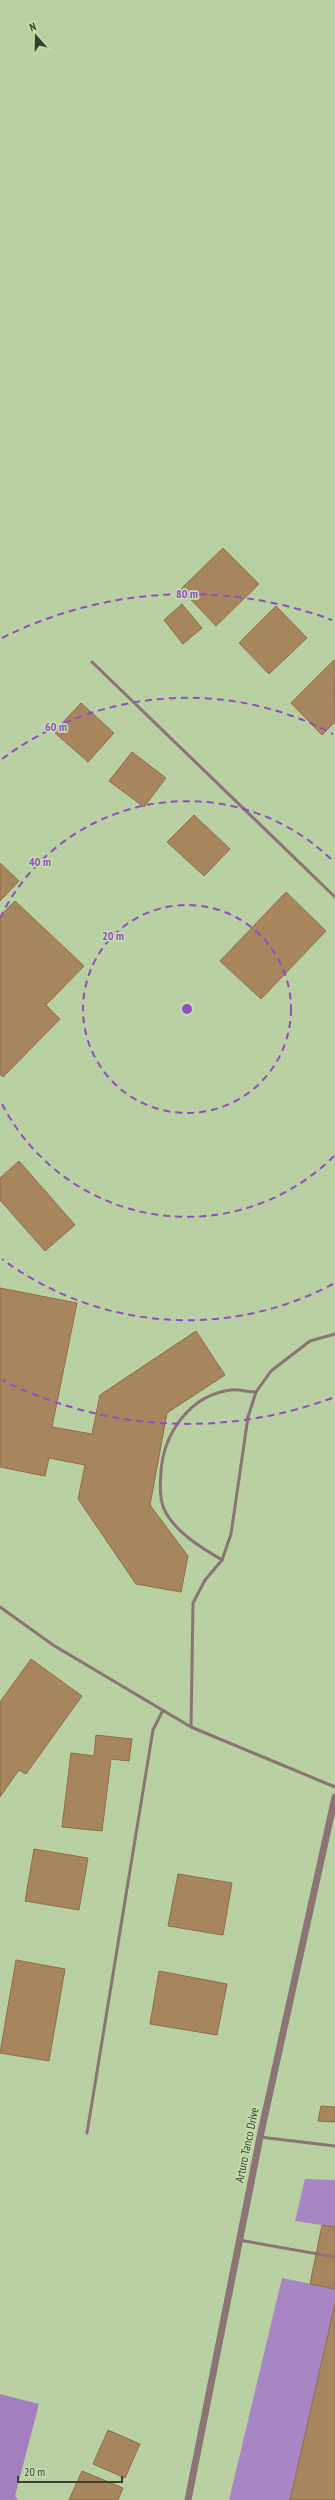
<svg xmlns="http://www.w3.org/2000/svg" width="335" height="2500" font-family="'PT Sans Narrow',sans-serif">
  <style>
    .green { fill: #a886c4 }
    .forest { fill: #a37fbf }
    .building { fill: #a7855f; stroke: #8e6d48 }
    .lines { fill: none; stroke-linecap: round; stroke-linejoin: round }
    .service { stroke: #8b7376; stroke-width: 3 }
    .tertiary { stroke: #8b7376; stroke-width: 7 }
    .ring { fill: none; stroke: #924dc1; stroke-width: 2; stroke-dasharray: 7 5 }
    .labels { text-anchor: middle; stroke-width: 3.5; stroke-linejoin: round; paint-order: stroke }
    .street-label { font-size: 12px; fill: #37412e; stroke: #c6ddaf }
    .centre { fill: #924dc1; stroke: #c6ddaf; stroke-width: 2 }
    .ring-label { font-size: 12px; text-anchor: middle; font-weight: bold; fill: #924dc1; stroke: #c6ddaf; stroke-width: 3.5; stroke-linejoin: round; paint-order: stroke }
  </style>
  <rect width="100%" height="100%" fill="#b9d0a2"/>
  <g class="green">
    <polygon points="305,2179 335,2180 335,2227 295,2221"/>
    <polygon points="282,2278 335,2289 335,2304 290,2500 229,2500"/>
  </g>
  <polygon class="forest" points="0,2394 39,2404 15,2496 18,2500 0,2500"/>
  <g class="building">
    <polygon points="223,548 259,584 216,626 181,589"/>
    <polygon points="182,604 202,628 183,644 164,620"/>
    <polygon points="276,606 307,638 269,674 239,643"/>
    <polygon points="334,660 335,722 322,735 291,703"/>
    <polygon points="81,703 114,733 88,762 54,732"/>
    <polygon points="132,752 166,778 144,807 109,781"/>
    <polygon points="194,815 230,849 204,876 167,842"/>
    <polygon points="0,863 19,881 0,901"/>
    <polygon points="286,892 326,931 261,999 220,961"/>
    <polygon points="15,901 84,966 46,1005 60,1019 3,1077 0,1074 0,916"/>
    <polygon points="19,1161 75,1225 45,1251 0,1200 0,1178"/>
    <polygon points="0,1288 77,1303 52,1427 92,1434 100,1395 196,1331 225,1375 167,1413 150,1505 188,1556 181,1592 136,1584 78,1499 85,1465 49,1458 45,1476 0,1467"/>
    <polygon points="31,1659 82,1696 26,1774 19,1770 0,1797 0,1702"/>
    <polygon points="96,1735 132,1739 129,1761 111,1759 102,1831 62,1827 71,1753 94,1756"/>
    <polygon points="34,1849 88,1858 79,1910 25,1901"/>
    <polygon points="178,1874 232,1883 223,1935 168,1926"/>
    <polygon points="16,1960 65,1969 49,2061 0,2053"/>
    <polygon points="159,1971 227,1984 217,2035 150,2024"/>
    <polygon points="321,2106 335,2107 335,2122 318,2121"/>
    <polygon points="322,2225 335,2227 335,2289 310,2284"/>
    <polygon points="335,2304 335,2500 290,2500"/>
    <polygon points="108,2430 140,2444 125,2478 93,2464"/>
    <polygon points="82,2471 123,2488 118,2500 69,2500"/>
  </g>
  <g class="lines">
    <g class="service">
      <polyline points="92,662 335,897"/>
      <path d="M222,1560c-20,-12 -44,-26 -56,-47 -7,-12 -6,-28 -5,-42 3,-38 29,-76 70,-81 8,-1 17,2 25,2"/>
      <polyline points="0,1607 53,1645 191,1727 335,1787"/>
      <polyline points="191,1727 193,1603 205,1580 222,1560 231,1534 248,1417 256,1392 271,1371 310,1341 335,1334"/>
      <polyline points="87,2133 153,1730 163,1710"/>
      <polyline points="260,2137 335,2146"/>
      <polyline points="239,2240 335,2257"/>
    </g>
    <polyline class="tertiary" points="188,2500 260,2137 335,1797"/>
  </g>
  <g class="ring">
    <circle cx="187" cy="1009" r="104"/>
    <path d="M334 1156A208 208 0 0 1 0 1100M0 918A208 208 0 0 1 334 862"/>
    <path d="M333 1284A311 311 0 0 1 2 1259M2 759A311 311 0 0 1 333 734"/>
    <path d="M332 1398A415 415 0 0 1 2 1380M2 638A415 415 0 0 1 332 620"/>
  </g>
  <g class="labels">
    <g class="street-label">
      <text transform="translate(247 2145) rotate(-78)" y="4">Arturo Tanco Drive</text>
    </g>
  </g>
  <circle cx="187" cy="1009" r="6" class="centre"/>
  <g class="ring-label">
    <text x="187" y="598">80 m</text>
    <text x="56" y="731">60 m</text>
    <text x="40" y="866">40 m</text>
    <text x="113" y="940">20 m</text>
  </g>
  <g transform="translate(36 36) rotate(340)" stroke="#c6ddaf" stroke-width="3" paint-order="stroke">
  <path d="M0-3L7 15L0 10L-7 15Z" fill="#37412e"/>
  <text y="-6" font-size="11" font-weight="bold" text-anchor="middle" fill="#37412e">N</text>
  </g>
  <path d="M18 2476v6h104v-6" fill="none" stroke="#37412e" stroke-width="2"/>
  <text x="24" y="2476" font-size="12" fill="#37412e" stroke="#c6ddaf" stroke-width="3" paint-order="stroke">20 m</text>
</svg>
